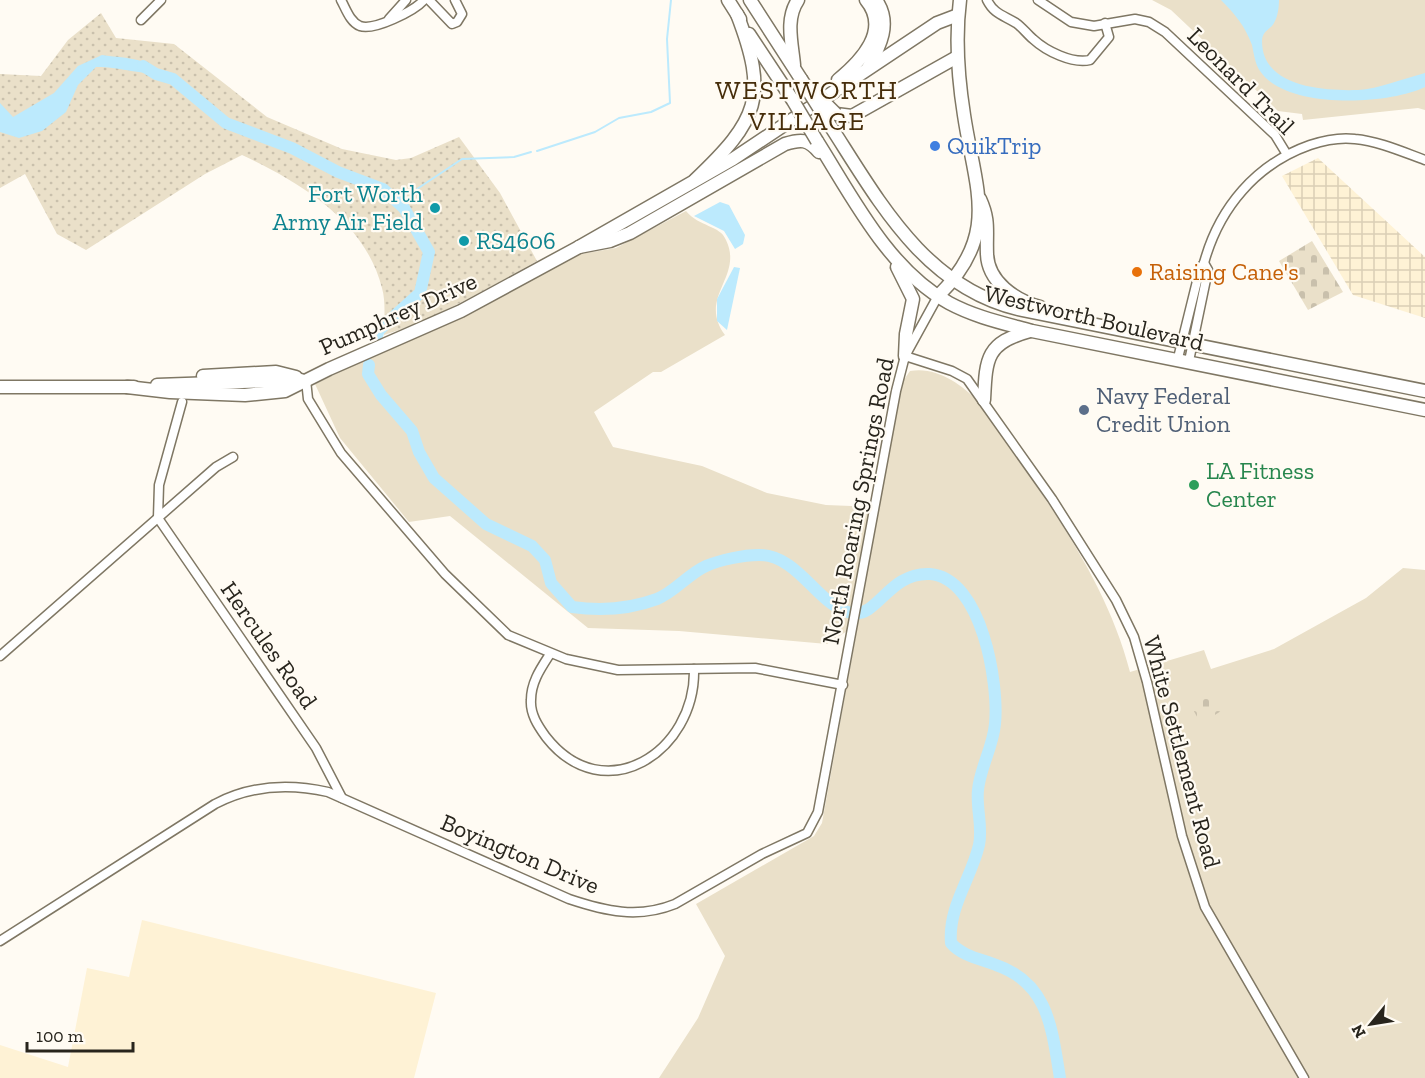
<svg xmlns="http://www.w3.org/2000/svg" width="1425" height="1078" font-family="'Zilla Slab',serif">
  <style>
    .built { fill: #fef2d5 }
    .industrial { fill: url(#industrial-grid) }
    .green { fill: #eae0c9 }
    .cemetery { fill: url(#cemetery-stones) }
    .park { fill: url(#park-dots) }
    .water { fill: #bceafd }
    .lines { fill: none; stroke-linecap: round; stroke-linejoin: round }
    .stream { stroke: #bceafd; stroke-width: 2 }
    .river { stroke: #bceafd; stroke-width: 12 }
    .street-casing { stroke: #7f7764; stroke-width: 11 }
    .secondary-casing { stroke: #7f7764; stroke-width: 15 }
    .primary-casing { stroke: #7f7764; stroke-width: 15 }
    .street { stroke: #fff; stroke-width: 8 }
    .secondary { stroke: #fff; stroke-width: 12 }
    .primary { stroke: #fff; stroke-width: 12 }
    .primary-bridge-casing { stroke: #7f7764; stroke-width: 15; stroke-linecap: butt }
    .primary-bridge { stroke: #fff; stroke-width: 12 }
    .shop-dot { fill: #3f7fe0; stroke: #fffbf3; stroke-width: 2 }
    .culture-dot { fill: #0f9aa8; stroke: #fffbf3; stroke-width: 2 }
    .food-dot { fill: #e8710a; stroke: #fffbf3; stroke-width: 2 }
    .service-dot { fill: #5c6f8a; stroke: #fffbf3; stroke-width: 2 }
    .leisure-dot { fill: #2e9e5b; stroke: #fffbf3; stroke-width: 2 }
    .labels { text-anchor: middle; stroke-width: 4.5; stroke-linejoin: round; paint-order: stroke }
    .street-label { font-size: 24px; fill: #28251d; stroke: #fffbf3 }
    .shop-label { font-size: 24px; fill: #366cbe; stroke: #fffbf3; text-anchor: start }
    .culture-label { font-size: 24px; fill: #0d838f; stroke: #fffbf3; text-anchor: end }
    .food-label { font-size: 24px; fill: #c56008; stroke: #fffbf3; text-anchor: start }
    .service-label { font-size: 24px; fill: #4e5e75; stroke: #fffbf3; text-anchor: start }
    .leisure-label { font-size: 24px; fill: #27864d; stroke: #fffbf3; text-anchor: start }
    .quarter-label { font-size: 27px; letter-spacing: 1.5px; fill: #462d0a; stroke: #fffbf3 }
  </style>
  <defs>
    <pattern id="industrial-grid" width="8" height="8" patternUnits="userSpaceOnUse" patternTransform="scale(1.5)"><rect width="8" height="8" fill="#fef2d5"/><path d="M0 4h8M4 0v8" fill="none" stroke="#dacfb6"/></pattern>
    <pattern id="cemetery-stones" width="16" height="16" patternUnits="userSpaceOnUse" patternTransform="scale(1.5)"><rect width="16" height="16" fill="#eae0c9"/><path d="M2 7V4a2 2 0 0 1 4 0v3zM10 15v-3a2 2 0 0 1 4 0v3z" fill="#c9c0ac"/></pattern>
    <pattern id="park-dots" width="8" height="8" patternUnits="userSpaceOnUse" patternTransform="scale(1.5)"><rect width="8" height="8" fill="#eae0c9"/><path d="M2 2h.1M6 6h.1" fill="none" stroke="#c9c0ac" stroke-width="1.8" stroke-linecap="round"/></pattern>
  </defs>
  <rect width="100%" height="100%" fill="#fffbf3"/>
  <polygon class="built" points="142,920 436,993 414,1078 0,1078 0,1045 68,1067 87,968 129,977"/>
  <polygon class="industrial" points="1318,158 1425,257 1425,318 1353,295 1282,176"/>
  <g class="green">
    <polygon points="1152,0 1425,0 1425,110 1418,108 1303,120 1302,114 1278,111 1171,10"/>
    <path d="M686,211c13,16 34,14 40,29 18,37 -29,57 -1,95l-64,37h-8l-59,40 19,35 89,19 65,27 59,12 51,2 24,-123 9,-13c26,-5 51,13 68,30 57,85 126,170 152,271l74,-22 7,19 63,-20 92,-51 37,-30 22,2v508h-766l39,-60 27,-62 -29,-52 118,-68 8,-13 36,-199 -31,20 -148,-13 -91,-3 -138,-112 -41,6 -69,-84 -25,-54 266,-130 35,-6z"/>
  </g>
  <g class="cemetery">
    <polygon points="1312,241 1343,292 1308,310 1279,261"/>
    <polygon points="1210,693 1221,711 1201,724 1190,704"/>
  </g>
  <path class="park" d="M101,13l15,25 58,6 93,73 75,32 54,11 15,-2 48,-21 41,56 37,68c-49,27 -100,57 -153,74 0,-15 2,-33 -2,-47 -17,-67 -81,-105 -140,-133l-37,19 -119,76 -29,-16 -32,-60 -25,14v-114l41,2 27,-36z"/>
  <g class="water">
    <path d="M1221,0h58c0,7 -1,16 -5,23 -3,6 -12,8 -12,18 0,47 63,50 96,49 20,-1 47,-12 67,-17v14c-37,18 -139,23 -165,-16 -5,-7 -6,-17 -8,-26 -7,-19 -17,-31 -31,-45z"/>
    <path d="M102,55c18,3 47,2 58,18 -11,3 -46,-7 -64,-6l-18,18 -12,27 -24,19 -23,7 -19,-6v-29l13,14 41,-24 24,-27z"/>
    <polygon points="720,202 729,205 745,235 743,244 735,249 724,231 694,216"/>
    <polygon points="734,267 740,268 727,330 717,321 717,299"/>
  </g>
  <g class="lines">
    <g class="stream">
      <polyline points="537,151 595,132 619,118 651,112 670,103 667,39 671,0"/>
      <polyline points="383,189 407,193 414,191 462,159 514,157 531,152"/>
    </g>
    <g class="river">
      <polyline points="143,66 156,74 173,79 226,123 292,148 338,172 383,189 404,208 429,252 420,293 379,330 375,341"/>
      <path d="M369,365l-1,9 13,21 31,36 7,21 15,26 52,46 46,22 13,14 6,23 21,24c28,4 58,2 85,-8 18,-7 31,-25 49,-33 14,-6 37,-11 53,-11 41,0 60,54 94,58 25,4 36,-41 77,-39 52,4 69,110 65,150 -2,23 -15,44 -17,66 -2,18 5,37 1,55 -8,34 -31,62 -28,98 11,13 30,16 45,22 53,18 56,65 64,113"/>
    </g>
    <defs>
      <g id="street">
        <path d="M341,0c5,9 9,22 19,26 14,5 54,-15 64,-26"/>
        <polyline points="429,0 452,24 457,22 462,14 455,0"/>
        <path d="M987,0c7,14 16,15 29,23 6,4 11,11 17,16 13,12 39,25 57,21l19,-23 -4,-14"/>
        <polyline points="1038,0 1071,22 1094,26 1135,19 1149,22 1165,32 1275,135 1286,153"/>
        <polyline points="389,19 406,0"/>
        <polyline points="141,20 161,0"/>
        <path d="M1204,263c15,-55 52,-99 106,-118 15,-5 29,-8 45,-6 23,2 48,13 70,21"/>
        <polyline points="905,356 952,371 967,379 1052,499 1116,600 1134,637 1147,682 1182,836 1205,907 1304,1078"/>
        <polyline points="1178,358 1200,269 1204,263 1208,270 1189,361"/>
        <polyline points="306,380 308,399 341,453 445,574 508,635 566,659 618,670 755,668 843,685"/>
        <polyline points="182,402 159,485 158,518 316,748 342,798"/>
        <path d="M550,654c-9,14 -19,28 -19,46 -1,14 7,26 15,37 58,74 150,15 148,-68"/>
        <polyline points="0,656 216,467 233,457"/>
        <path d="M0,941l215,-137c36,-19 73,-21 113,-12l241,107c36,12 69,20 106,5l87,-50 45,-21 11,-21 78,-421 9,-35 33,-60"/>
      </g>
      <g id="secondary">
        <path d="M938,296c63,-62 37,-107 26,-181 -6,-38 -9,-76 -4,-115"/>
        <polyline points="203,376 276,372 296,377"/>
        <polyline points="157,385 301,380"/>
        <polyline points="0,387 134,387"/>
        <polyline points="127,387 170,392 245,395 285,391 329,369 461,311 579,247 733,159 937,23 958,15"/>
      </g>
      <g id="primary">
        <polyline points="728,0 740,19"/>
        <polyline points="750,0 801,79"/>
        <polyline points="749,34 792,99"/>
        <path d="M794,65c-2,-22 -9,-46 4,-65"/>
        <path d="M868,68c12,-22 24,-45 8,-68"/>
        <path d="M838,80c23,-19 53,-50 28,-80"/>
        <polyline points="836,114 852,116 957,57"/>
        <path d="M831,127c49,76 95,162 191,183l403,81"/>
        <path d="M817,141c36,57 71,128 132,162 26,14 54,20 83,28l393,79"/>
        <path d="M695,180c63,-60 74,-83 42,-166"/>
        <path d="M980,199c10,22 6,32 7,55 1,28 28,46 53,53"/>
        <path d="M579,247l31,-6 20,-8 155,-89c16,-5 23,-5 34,8"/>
        <polyline points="897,267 913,299 906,334 905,356"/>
        <path d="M984,400c2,-42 2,-57 46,-69"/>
      </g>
    </defs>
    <use href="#street" class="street-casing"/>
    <use href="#secondary" class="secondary-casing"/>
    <use href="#primary" class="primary-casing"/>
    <use href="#street" class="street"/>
    <use href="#secondary" class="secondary"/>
    <use href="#primary" class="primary"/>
    <defs>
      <g id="primary-bridge">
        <polyline points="801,79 831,127"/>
        <polyline points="818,96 836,114"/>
        <polyline points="792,99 817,141"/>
      </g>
    </defs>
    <use href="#primary-bridge" class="primary-bridge-casing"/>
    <use href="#primary-bridge" class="primary-bridge"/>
  </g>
  <circle class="shop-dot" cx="935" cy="146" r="6"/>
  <g class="culture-dot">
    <circle cx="435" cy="208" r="6"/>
    <circle cx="464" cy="241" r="6"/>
  </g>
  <circle class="food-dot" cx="1137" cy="272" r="6"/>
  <circle class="service-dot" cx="1084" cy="410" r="6"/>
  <circle class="leisure-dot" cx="1194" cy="485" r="6"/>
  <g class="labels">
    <g class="street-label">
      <text transform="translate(1241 81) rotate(45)" y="8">Leonard Trail</text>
      <text transform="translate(398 314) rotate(-24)" y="8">Pumphrey Drive</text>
      <text transform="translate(1094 318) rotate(13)" y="8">Westworth Boulevard</text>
      <text transform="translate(858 501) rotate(-79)" y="8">North Roaring Springs Road</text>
      <text transform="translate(269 645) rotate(55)" y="8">Hercules Road</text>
      <text transform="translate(1182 752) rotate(75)" y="8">White Settlement Road</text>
      <text transform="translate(520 854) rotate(23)" y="8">Boyington Drive</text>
    </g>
    <g class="shop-label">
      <text x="947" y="154">QuikTrip</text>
    </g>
    <g class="culture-label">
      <text x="423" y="202">Fort Worth<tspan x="423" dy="28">Army Air Field</tspan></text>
      <text x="476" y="249" text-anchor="start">RS4606</text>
    </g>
    <g class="food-label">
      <text x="1149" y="280">Raising Cane's</text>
    </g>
    <g class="service-label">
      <text x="1096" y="404">Navy Federal<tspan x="1096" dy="28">Credit Union</tspan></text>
    </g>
    <g class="leisure-label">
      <text x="1206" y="479">LA Fitness<tspan x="1206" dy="28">Center</tspan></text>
    </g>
    <g class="quarter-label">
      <text x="807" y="99">WESTWORTH<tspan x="807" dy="31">VILLAGE</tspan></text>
    </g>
  </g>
  <g transform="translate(1371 1024) rotate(240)" stroke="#fffbf3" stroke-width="4.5" paint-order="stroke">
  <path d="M0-4.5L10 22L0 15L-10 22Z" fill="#28251d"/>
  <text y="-9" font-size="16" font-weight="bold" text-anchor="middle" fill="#28251d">N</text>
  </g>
  <path d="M27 1042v9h106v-9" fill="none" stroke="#28251d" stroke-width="3"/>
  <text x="36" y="1042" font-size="18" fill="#28251d" stroke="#fffbf3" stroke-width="4.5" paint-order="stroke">100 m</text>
</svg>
